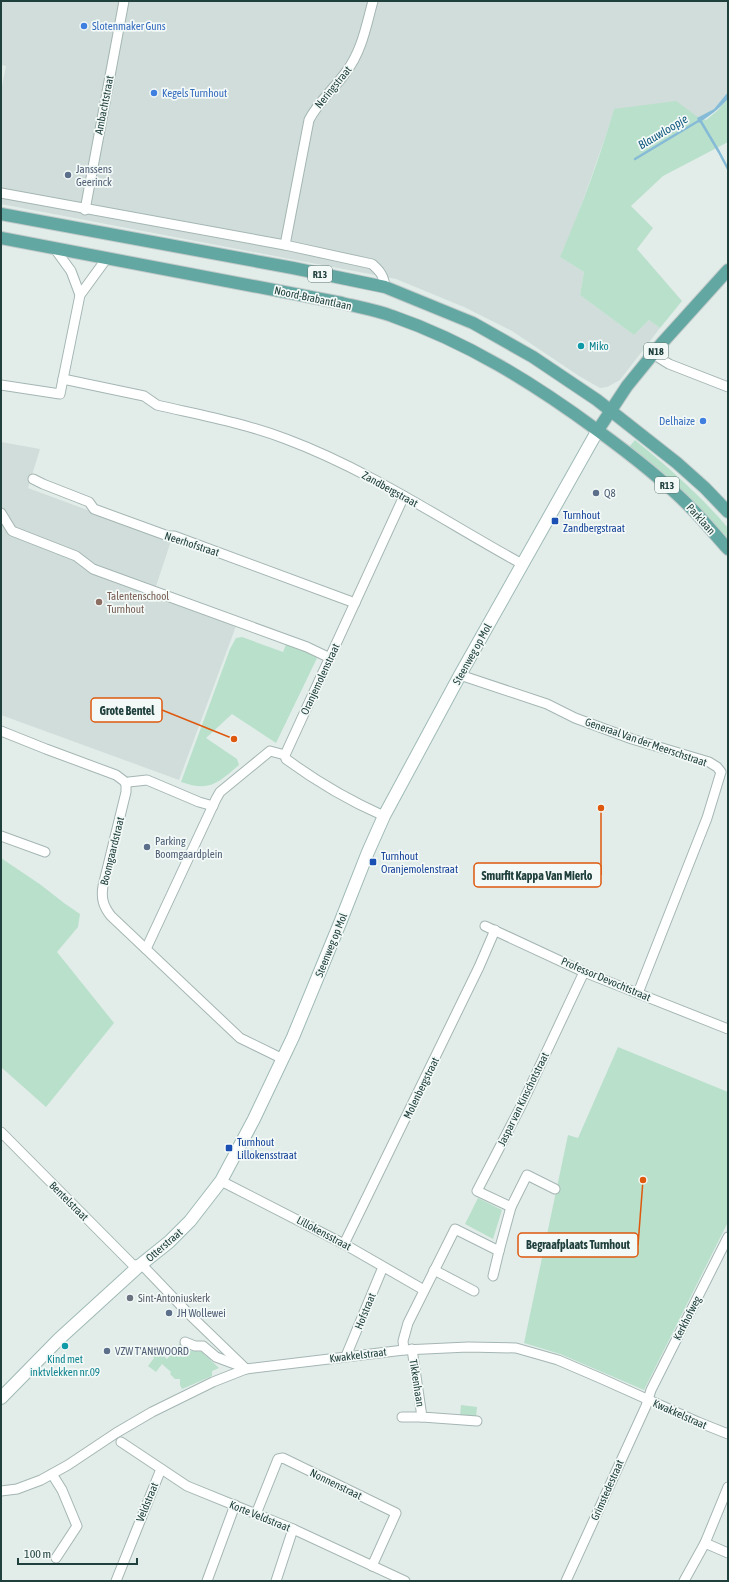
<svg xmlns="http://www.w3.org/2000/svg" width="729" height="1582" font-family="'Asap Condensed',sans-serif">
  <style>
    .built { fill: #d0ddda }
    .green { fill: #b9e0cb }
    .water { fill: #86bbd7 }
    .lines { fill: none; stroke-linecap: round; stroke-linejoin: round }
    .stream { stroke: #86bbd7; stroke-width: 2.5 }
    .street-casing { stroke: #a4b6b3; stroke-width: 11 }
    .secondary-casing { stroke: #9fbab5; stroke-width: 14 }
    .primary-casing { stroke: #c1cac9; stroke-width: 14 }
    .street { stroke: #fff; stroke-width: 9 }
    .secondary { stroke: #fff; stroke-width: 12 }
    .primary { stroke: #63a7a2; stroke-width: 12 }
    .shop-dot { fill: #3f7fe0; stroke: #f3f9f7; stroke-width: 1.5 }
    .service-dot { fill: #5c6f8a; stroke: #f3f9f7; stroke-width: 1.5 }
    .culture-dot { fill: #0f9aa8; stroke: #f3f9f7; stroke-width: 1.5 }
    .transit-dot { fill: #1a4fb4; stroke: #f3f9f7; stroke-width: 1.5 }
    .education-dot { fill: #8d6e63; stroke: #f3f9f7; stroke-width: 1.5 }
    .worship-dot { fill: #6b7280; stroke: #f3f9f7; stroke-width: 1.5 }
    .labels { text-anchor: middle; stroke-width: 3.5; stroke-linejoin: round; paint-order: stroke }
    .shield { fill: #f3f9f7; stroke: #5f7875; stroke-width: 1 }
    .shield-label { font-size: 10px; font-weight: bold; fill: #20403d }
    .shop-label { font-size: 11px; fill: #366cbe; stroke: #f3f9f7; text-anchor: start }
    .street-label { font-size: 11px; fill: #20403d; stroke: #f3f9f7 }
    .service-label { font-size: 11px; fill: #4e5e75; stroke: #f3f9f7; text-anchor: start }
    .culture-label { font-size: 11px; fill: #0d838f; stroke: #f3f9f7; text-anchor: start }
    .transit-label { font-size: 11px; fill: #164399; stroke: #f3f9f7; text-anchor: start }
    .education-label { font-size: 11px; fill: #785e54; stroke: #f3f9f7; text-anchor: start }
    .worship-label { font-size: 11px; fill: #5b616d; stroke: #f3f9f7; text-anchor: start }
    .water-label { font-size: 12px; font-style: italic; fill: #155b81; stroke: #f3f9f7 }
    .leader { fill: none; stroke: #de580e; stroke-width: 1.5 }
    .callout-dot { fill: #de580e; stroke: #f3f9f7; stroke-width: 1.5 }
    .callout { fill: #f3f9f7; stroke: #de580e; stroke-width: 1.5 }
    .callout-label { font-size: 12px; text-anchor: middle; font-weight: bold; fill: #20403d }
  </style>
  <rect width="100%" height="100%" fill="#e2edea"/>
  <g class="built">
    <polygon points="1,1 728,1 728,92 714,109 699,118 614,109 606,135 574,226 560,257 584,272 580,295 634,335 649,320 660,328 620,380 607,387 600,388 579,376 512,331 464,307 396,279 1,204 1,91 6,66 1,65"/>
    <polygon points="1,442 40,449 28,488 171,541 156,586 239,618 179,780 1,715"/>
  </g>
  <g class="green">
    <path d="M728,99v43l-65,34 -32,30 22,22 -16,21 45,52 -22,27 -11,-8 -15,15 -54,-40 4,-23 -24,-15c21,-48 39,-97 54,-148l62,-8 23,17 7,2 11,-9z"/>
    <path d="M635,440c33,27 65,55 93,88v15l-99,-96z"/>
    <path d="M242,637l41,15 4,-10 31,14 -42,87 -44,-29 -26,24 31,21 2,6c-21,18 -29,27 -58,17l49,-133 6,-11z"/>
    <polygon points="1,858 41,885 64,903 80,914 78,927 57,952 114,1023 46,1107 1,1067"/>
    <polygon points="618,1047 728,1092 728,1222 644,1390 560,1354 524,1343 568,1135 578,1138"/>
    <polygon points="478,1198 502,1210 493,1239 465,1224"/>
    <polygon points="180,1343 188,1350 202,1352 219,1368 212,1371 212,1376 182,1389 180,1385 180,1379 175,1379 170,1374 171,1372 162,1364 156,1372 148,1366 154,1358 153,1356 158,1351 167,1359"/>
    <polygon points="461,1405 477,1407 476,1418 460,1416"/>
  </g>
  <path class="water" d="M728,92v7c-9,10 -19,17 -29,24l-2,-5 17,-9z"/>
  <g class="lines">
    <g class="stream">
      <polyline points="700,120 719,152 728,169"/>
      <polyline points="635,159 700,120"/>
    </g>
    <defs>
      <g id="street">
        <path d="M1,193l284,52 87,19c8,7 12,12 13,23"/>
        <polyline points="85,210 124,1"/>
        <path d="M285,245l24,-125c9,-18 25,-31 37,-48 16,-21 20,-46 27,-71"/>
        <polyline points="55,249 71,271 80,295"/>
        <polyline points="653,354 669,364 728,387"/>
        <path d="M63,379l81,17 13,9c43,10 87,18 129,34 83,31 158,82 236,125"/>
        <polyline points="1,385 60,394 80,295 107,258"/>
        <polyline points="33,479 43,484 89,502 94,509 168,536 174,536 355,603"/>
        <polyline points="1,513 12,531 76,556 93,569 307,647 330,658"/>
        <polyline points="460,675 547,704 575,718 632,739 709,762 717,767 721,772 707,818 638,993"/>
        <path d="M1,731l45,18 70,26 8,6 2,3v8l-23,94c-2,12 0,20 8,30l129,122 43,21"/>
        <polyline points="126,784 129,782 147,780 199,802 213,806"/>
        <path d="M384,816c-34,-15 -68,-35 -98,-57l-1,-4 119,-259"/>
        <polyline points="1,836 45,852"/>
        <polyline points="485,926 584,972 728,1029"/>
        <polyline points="146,949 216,799 220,792 270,751 285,755"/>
        <polyline points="1,1132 132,1264 144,1267 187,1312 246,1369"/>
        <polyline points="221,1181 344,1244 424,1290"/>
        <polyline points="511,1207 527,1175 555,1189"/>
        <polyline points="344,1244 479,967 495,930"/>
        <polyline points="499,1251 511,1207 477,1191 521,1106 584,972"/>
        <polyline points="434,1270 474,1291"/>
        <polyline points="185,1342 195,1346 203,1346 216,1357 243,1367"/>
        <polyline points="412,1349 422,1417 477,1421"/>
        <polyline points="404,1350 403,1341 408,1323 455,1229 499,1251 493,1276"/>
        <polyline points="346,1356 383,1267"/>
        <polyline points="402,1417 422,1417"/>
        <polyline points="121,1442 187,1486 293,1529 405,1581"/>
        <polyline points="52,1474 62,1490 77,1526 56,1558"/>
        <polyline points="1,1491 17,1489 41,1480 68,1465 116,1433 152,1412 213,1382 246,1369 404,1350 468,1347 516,1348 558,1360 600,1378 698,1422 728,1434"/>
        <polyline points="256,1514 278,1459 283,1458 396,1513 372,1566"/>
        <polyline points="705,1543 728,1553"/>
        <polyline points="116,1581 161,1469"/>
        <polyline points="207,1581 235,1505"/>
        <polyline points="276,1581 293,1529"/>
        <polyline points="566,1581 646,1406 651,1390 728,1237"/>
        <polyline points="684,1581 705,1543 728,1487"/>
      </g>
      <polyline id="secondary" points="1,1398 59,1339 139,1266 169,1242 190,1221 221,1181 254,1119 293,1037 340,923 368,852 384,816 460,675 598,430"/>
      <g id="primary">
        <polyline points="1,214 293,268 385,287 473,323 533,357 597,400 677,463 705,488 728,512"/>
        <path d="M1,238l341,65c16,4 34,7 50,13 75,26 141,67 205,114 33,24 66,49 95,79 13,13 24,27 36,40"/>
        <polyline points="598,430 627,386 662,343 728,270"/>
      </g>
    </defs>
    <use href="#street" class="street-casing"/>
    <use href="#secondary" class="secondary-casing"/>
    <use href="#primary" class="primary-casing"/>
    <use href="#street" class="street"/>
    <use href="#secondary" class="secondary"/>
    <use href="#primary" class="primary"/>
  </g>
  <g class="shop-dot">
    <circle cx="84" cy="26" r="4"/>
    <circle cx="154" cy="93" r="4"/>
    <circle cx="703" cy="421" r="4"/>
  </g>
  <g class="service-dot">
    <circle cx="68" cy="175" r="4"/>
    <circle cx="596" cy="493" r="4"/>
    <circle cx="147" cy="847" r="4"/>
    <circle cx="169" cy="1313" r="4"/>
    <circle cx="107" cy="1351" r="4"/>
  </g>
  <g class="culture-dot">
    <circle cx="581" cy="346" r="4"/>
    <circle cx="65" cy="1346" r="4"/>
  </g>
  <g class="transit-dot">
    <rect x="551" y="517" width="8" height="8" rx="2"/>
    <rect x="369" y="858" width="8" height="8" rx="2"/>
    <rect x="225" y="1144" width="8" height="8" rx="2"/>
  </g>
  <circle class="education-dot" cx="99" cy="602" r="4"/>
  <circle class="worship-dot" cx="130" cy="1298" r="4"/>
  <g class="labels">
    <g class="shield">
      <rect x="308" y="266" width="24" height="16" rx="3"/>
      <rect x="644" y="343" width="24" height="16" rx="3"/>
      <rect x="655" y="477" width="24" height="16" rx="3"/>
    </g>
    <g class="shield-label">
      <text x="320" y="278">R13</text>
      <text x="656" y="355">N18</text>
      <text x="667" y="489">R13</text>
    </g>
    <g class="shop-label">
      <text x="92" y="30">Slotenmaker Guns</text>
      <text x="162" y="97">Kegels Turnhout</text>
      <text x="695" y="425" text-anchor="end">Delhaize</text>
    </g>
    <g class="street-label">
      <text transform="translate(333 87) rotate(-51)" y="4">Neringstraat</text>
      <text transform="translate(104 105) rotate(-79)" y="4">Ambachtstraat</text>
      <text transform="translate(313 298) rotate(12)" y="4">Noord-Brabantlaan</text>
      <text transform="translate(390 489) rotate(29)" y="4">Zandbergstraat</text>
      <text transform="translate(701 519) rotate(48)" y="4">Parklaan</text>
      <text transform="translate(192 544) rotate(18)" y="4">Neerhofstraat</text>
      <text transform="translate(472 654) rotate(-61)" y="4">Steenweg op Mol</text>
      <text transform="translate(320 679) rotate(-65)" y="4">Oranjemolenstraat</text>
      <text transform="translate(646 742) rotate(19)" y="4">Generaal Van der Meerschstraat</text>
      <text transform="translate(112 851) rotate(-76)" y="4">Boomgaardstraat</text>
      <text transform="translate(331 945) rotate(-68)" y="4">Steenweg op Mol</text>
      <text transform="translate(606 979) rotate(23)" y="4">Professor Devochtstraat</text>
      <text transform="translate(421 1088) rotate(-64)" y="4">Molenbergstraat</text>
      <text transform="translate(523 1099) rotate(-64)" y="4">Jaspar van Kinschotstraat</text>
      <text transform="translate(69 1201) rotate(45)" y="4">Bentelstraat</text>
      <text transform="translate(324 1233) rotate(28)" y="4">Lillokensstraat</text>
      <text transform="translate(164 1245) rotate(-41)" y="4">Otterstraat</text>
      <text transform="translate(365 1311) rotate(-68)" y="4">Hofstraat</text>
      <text transform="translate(687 1318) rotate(-63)" y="4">Kerkhofweg</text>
      <text transform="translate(358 1355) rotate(-7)" y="4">Kwakkelstraat</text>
      <text transform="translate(417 1383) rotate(81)" y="4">Tikkenhaan</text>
      <text transform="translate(680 1414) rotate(24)" y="4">Kwakkelstraat</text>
      <text transform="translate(336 1484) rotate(26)" y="4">Nonnenstraat</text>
      <text transform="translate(607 1490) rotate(-66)" y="4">Grimstedestraat</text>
      <text transform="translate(147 1502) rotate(-68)" y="4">Veldstraat</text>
      <text transform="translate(260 1516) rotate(22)" y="4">Korte Veldstraat</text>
    </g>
    <g class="service-label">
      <text x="76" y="173">Janssens<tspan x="76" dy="13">Geerinck</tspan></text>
      <text x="604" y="497">Q8</text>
      <text x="155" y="845">Parking<tspan x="155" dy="13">Boomgaardplein</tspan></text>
      <text x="177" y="1317">JH Wollewei</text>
      <text x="115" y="1355">VZW T'ANtWOORD</text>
    </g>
    <g class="culture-label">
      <text x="589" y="350">Miko</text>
      <text x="65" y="1363" text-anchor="middle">Kind met<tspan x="65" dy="13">inktvlekken nr.09</tspan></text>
    </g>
    <g class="transit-label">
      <text x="563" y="519">Turnhout<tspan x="563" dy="13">Zandbergstraat</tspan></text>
      <text x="381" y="860">Turnhout<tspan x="381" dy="13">Oranjemolenstraat</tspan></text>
      <text x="237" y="1146">Turnhout<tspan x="237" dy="13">Lillokensstraat</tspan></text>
    </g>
    <g class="education-label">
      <text x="107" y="600">Talentenschool<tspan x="107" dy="13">Turnhout</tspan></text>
    </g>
    <g class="worship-label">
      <text x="138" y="1302">Sint-Antoniuskerk</text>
    </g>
    <g class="water-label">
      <text transform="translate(663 132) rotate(-31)" y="4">Blauwloopje</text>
    </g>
  </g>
  <path class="leader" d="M234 739L162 710M601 808L601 875M643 1180L638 1245"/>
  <g class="callout-dot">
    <circle cx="234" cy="739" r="4"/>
    <circle cx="601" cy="808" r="4"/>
    <circle cx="643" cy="1180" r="4"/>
  </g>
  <g class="callout">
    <rect x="91" y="698" width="71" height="24" rx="4"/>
    <rect x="474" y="863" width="127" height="24" rx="4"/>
    <rect x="518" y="1233" width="120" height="24" rx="4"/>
  </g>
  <g class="callout-label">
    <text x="127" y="715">Grote Bentel</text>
    <text x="537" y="880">Smurfit Kappa Van Mierlo</text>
    <text x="578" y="1249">Begraafplaats Turnhout</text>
  </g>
  <rect width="729" height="1582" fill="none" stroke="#20403d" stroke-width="4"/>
  <path d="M18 1558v6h119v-6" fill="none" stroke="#20403d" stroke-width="2"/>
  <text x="24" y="1558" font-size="12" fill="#20403d" stroke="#f3f9f7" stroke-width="3" paint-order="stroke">100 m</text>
</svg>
